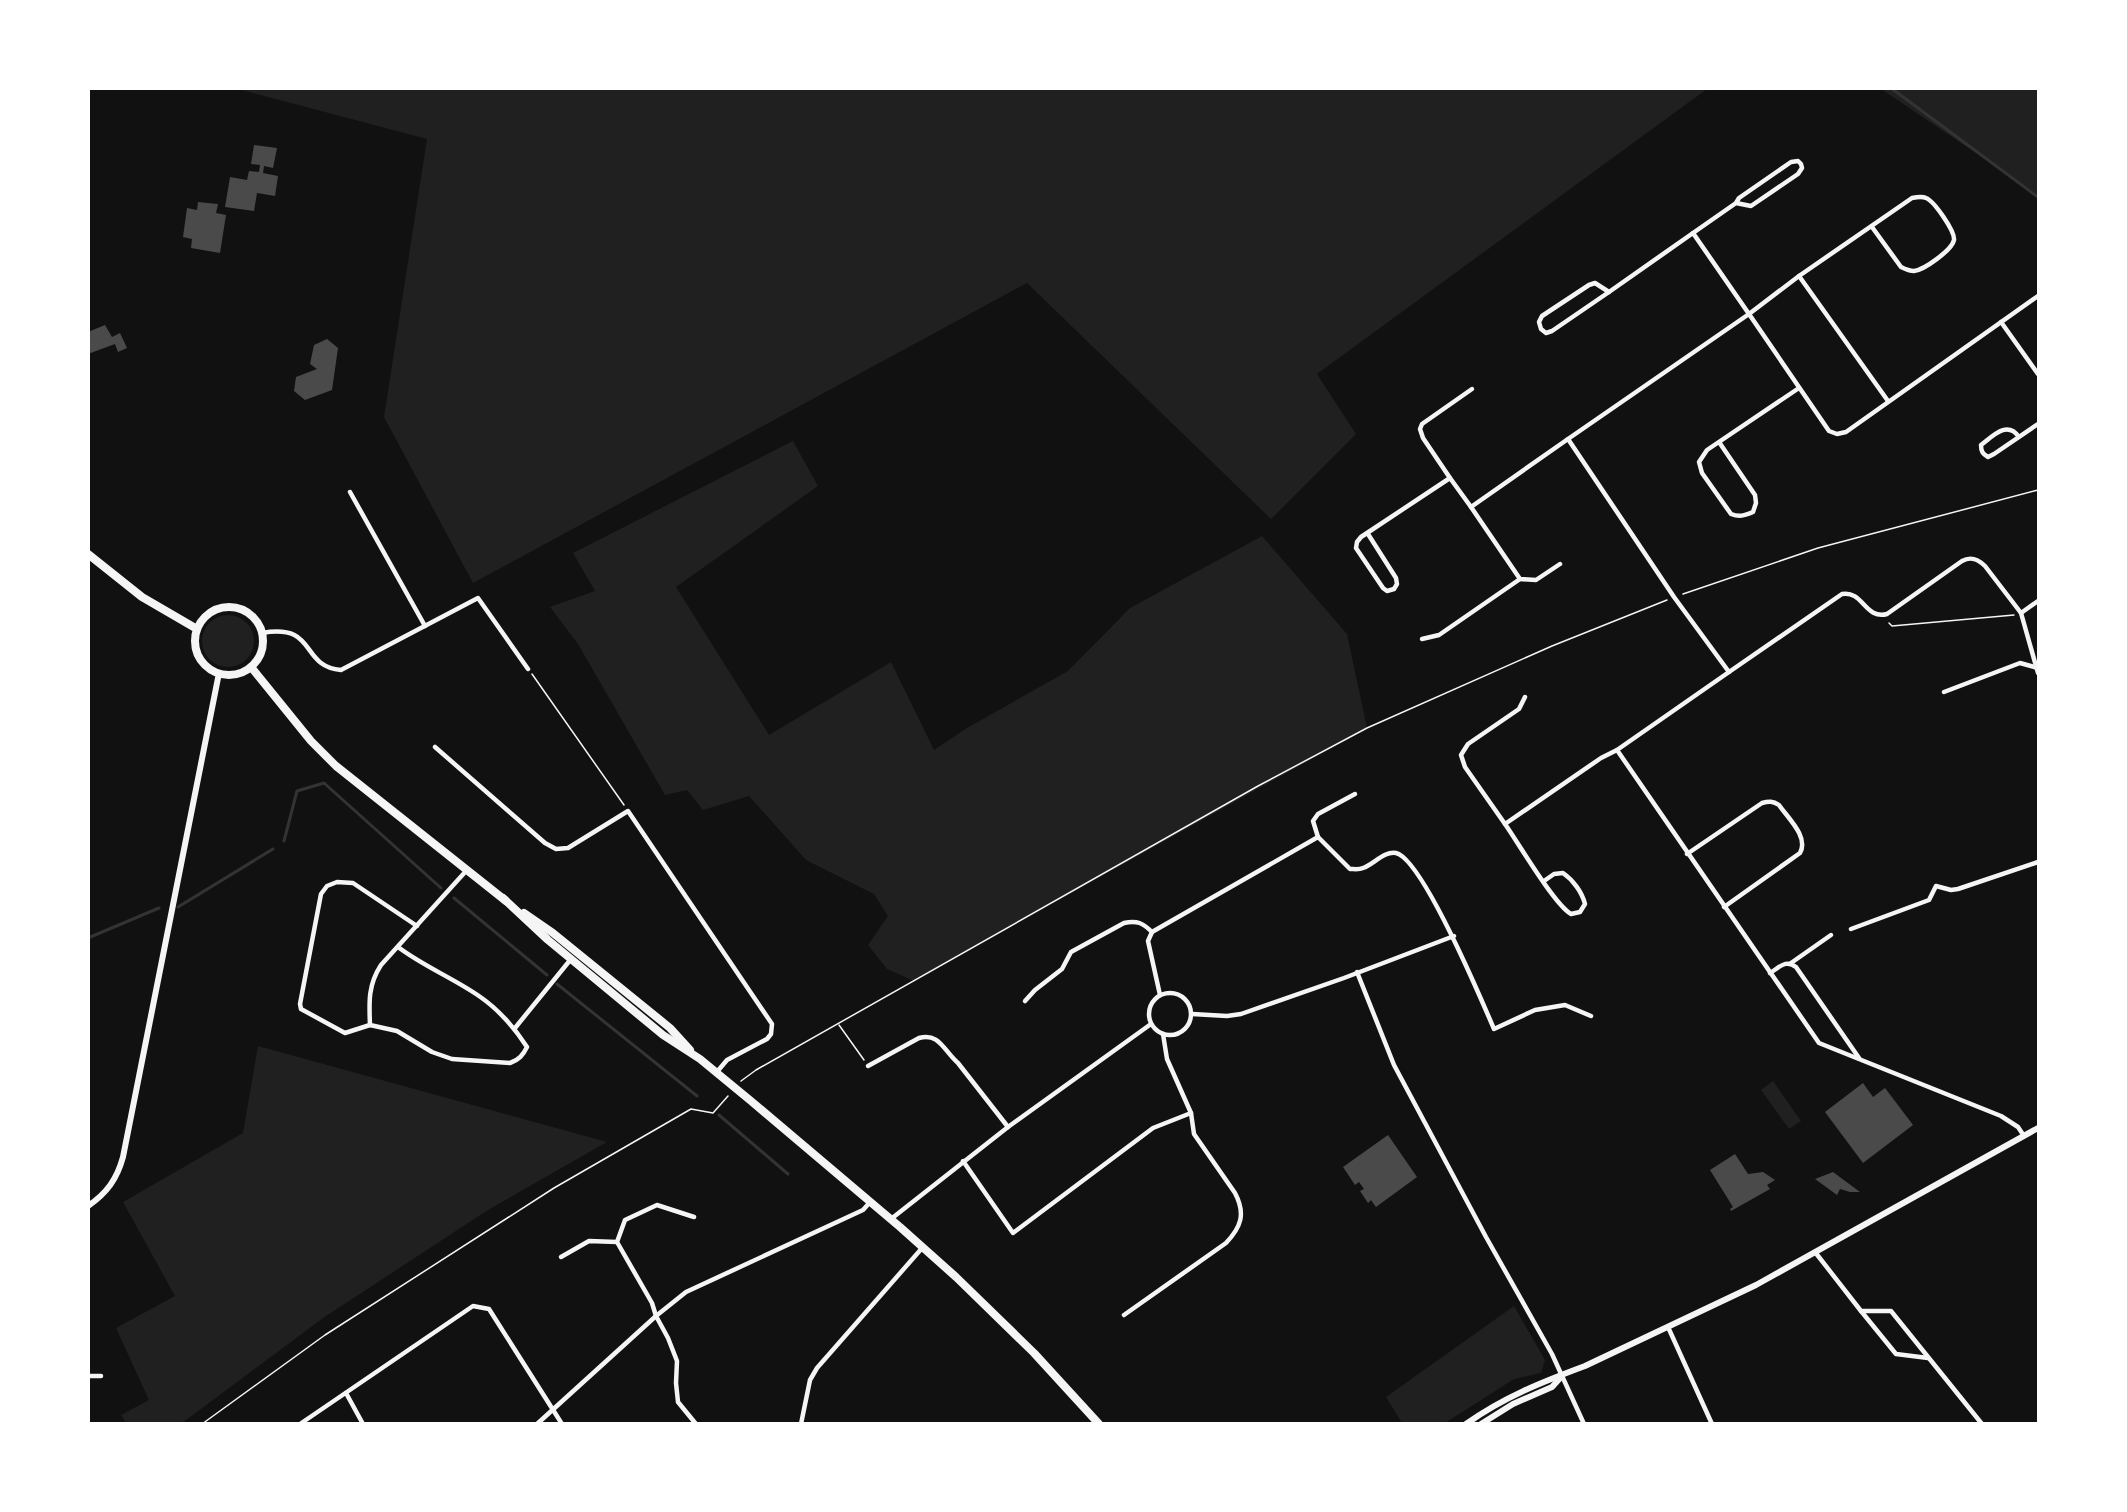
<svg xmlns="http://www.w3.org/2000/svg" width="2127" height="1512" font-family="Rubik,sans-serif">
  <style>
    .green { fill: #202020 }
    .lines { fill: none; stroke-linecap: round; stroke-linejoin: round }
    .stream { stroke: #333; stroke-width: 3 }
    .building { fill: #4a4a4a }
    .path { stroke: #f5f5f5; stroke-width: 1.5 }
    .minor { stroke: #f5f5f5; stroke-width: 4.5 }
    .tertiary { stroke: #f5f5f5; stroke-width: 6 }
    .primary { stroke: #f5f5f5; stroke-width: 8 }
  </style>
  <rect width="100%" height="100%" fill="#111"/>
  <g class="green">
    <polygon points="238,89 1707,89 1317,374 1356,434 1271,519 1027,283 473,583 384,417 427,139"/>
    <polygon points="1881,89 2038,89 2038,195"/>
    <polygon points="793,441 818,486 676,587 769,735 891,662 934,750 967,728 1068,671 1130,608 1262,536 1347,634 1367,728 914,981 887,969 868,945 888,916 874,894 806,860 749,796 703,810 687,790 665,795 578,644 550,607 595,591 573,553"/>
    <circle cx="228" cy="641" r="26"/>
    <polygon points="258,1046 607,1142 488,1210 323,1318 182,1423 126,1423 121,1415 149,1400 116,1328 175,1296 123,1202 243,1133"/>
    <polygon points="1773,1081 1801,1121 1789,1129 1761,1090"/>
    <polygon points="1514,1306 1545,1360 1541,1373 1514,1379 1445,1423 1402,1423 1386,1397"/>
  </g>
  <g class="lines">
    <g class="stream">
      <polyline points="1891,88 2038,197"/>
      <polyline points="284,841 297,791 324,783 441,888"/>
      <polyline points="454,898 547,975"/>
      <polyline points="178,907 273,849"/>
      <polyline points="88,938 159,908"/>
      <polyline points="557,984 697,1096"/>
      <polyline points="719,1115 788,1174"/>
    </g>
  </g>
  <g class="building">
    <polygon points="254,145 277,148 273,168 264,166 263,173 278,176 275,196 257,193 254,211 225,207 230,177 247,180 249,171 259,172 260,165 251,164"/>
    <polygon points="198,202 218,204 216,213 226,215 220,253 191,248 192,239 183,237 187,208 197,210"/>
    <polygon points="105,325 112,337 120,333 127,348 118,352 115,344 88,354 88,332"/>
    <polygon points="327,339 338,348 332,390 305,400 294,391 296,377 317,369 310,364 314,345"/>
    <polygon points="1863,1083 1873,1097 1885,1088 1913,1125 1863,1163 1825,1112"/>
    <polygon points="1388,1135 1417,1177 1376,1207 1371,1200 1368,1203 1360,1191 1364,1189 1359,1182 1355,1185 1343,1167"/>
    <polygon points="1735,1154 1748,1174 1763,1172 1775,1180 1767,1185 1770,1189 1731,1211 1730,1209 1733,1207 1710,1170"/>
    <polygon points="1833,1172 1860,1192 1850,1192 1840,1189 1837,1195 1815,1179"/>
  </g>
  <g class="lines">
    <g class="path">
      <polyline points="1683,594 1818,548 2038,490"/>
      <polyline points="1889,623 1892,626 2014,615"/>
      <polyline points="532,674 624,805"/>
      <polyline points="839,1025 864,1060"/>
      <polyline points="741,1081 756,1070 1258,786 1367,728 1552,646 1667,600"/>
      <polyline points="202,1424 325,1335 554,1188 691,1109 713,1113 728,1096"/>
    </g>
    <g class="minor">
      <polyline points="1693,233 1736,203 1751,206 1798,174 1802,168 1801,164 1798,161 1791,162 1739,198 1736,203"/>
      <polyline points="1799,276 1888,401"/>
      <polygon points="1595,283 1609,292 1552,331 1546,333 1541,329 1539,322 1542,316 1589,285"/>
      <path d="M1609,292l84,-59 56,81 50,-38 113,-78c5,-1 10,-2 14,0 8,3 29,33 28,42 -2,10 -30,30 -40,31 -5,0 -9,-2 -13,-4l-29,-40"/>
      <polyline points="2001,322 2038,374"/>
      <path d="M2019,437c-12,-17 -26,-1 -38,8 0,7 2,9 7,12l6,-3 44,-30"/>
      <path d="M1719,442l36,53 1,8 -3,9c-9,4 -14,5 -22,2l-29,-41 -3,-11 8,-12 92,-62"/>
      <polyline points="1450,478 1423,438 1420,429 1422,424 1472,389"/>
      <polyline points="350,492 425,626"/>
      <polyline points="1471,507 1520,579 1536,580 1560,564"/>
      <polyline points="1368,534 1396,578 1397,584 1394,589 1387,591 1383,588 1356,548 1357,542 1361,537 1450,478 1471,507 1568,439"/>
      <polyline points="2021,613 2038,673"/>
      <path d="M262,633c56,-10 37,33 79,37l137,-72 50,71"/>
      <polyline points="1422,639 1439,635 1520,579"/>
      <path d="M1729,672l113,-78c21,-4 23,26 45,20l75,-53c9,-5 16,-2 23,5l36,47 17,-12"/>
      <polyline points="1944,692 2020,663 2038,668"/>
      <polyline points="1525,697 1519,709 1468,744 1461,755 1465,767 1505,824 1601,758 1617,750"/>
      <polyline points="435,747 545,843 556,849 568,848 628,811 772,1024 771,1034 767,1039 727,1060 716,1073"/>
      <path d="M1505,824c14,20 49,80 66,90l9,-2 5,-8c-3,-12 -12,-24 -22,-31l-9,1 -10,7"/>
      <polyline points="1318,837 1313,821 1318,814 1355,794"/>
      <path d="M1687,854l75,-51c7,-2 11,-2 17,2 9,13 30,32 21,48l-76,54"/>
      <polyline points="1851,929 1929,900 1936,886 1951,890 1958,889 2038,862"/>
      <path d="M1152,932l166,-95 32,32c4,0 9,1 13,-1 11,-4 21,-17 33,-15 26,6 86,148 98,176l41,-19 30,-5 26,11"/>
      <path d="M398,947c25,19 55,31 81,49 19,13 35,31 48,51 -4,8 -8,13 -17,16l-58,-4 -20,-7 -35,-21 -27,-6c-1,-23 -2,-40 11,-60l85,-94"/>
      <polyline points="1791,963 1831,935"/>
      <polyline points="1357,972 1394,1065 1486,1237 1552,1354 1584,1424"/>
      <path d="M1770,973c10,-6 16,-14 26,-6l63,91"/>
      <circle cx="1170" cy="1014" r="21"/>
      <path d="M1025,1001l10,-11 27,-21 9,-17 53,-29c13,-3 19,0 28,9l-4,9 12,54"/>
      <polyline points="1192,1014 1227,1016 1241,1014 1344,978 1454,936"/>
      <polyline points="370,1025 345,1033 301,1009 300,1004 321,894 327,886 337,882 353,883 417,926"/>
      <polyline points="515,1028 571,959"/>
      <path d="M868,1066l51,-28c20,-6 25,13 39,25l50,64"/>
      <polyline points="2024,1136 2018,1127 2001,1116 1819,1043 1617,750 1729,672 1674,597 1568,439 1749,314 1829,431 1837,434 1846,432 2038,296"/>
      <polyline points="963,1161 1013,1233 1153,1128 1191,1113 1167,1059 1163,1034"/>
      <polyline points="694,1217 657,1205 625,1220 617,1242 652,1303 656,1316 668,1338 677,1361 676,1383 678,1402 696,1424"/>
      <polyline points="891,1219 1008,1127 1151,1024"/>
      <polyline points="1815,1252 1861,1311 1891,1311 1982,1424"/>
      <polyline points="561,1257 589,1241 617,1242"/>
      <polyline points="1861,1311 1896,1354 1928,1358"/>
      <path d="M1124,1315l102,-72c15,-16 20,-29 9,-50l-41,-59 -3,-21"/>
      <polyline points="1668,1327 1712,1424"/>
      <polyline points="88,1376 101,1376"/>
      <polyline points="346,1393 363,1424"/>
      <polyline points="300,1424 473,1306 489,1309 562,1424"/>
      <polyline points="537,1424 656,1316 686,1292 863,1210 871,1201"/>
      <polyline points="801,1424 810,1380 817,1368 923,1247"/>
    </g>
    <g class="tertiary">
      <path d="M88,1206c19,-13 29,-27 35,-49l96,-484"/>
      <path d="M1466,1424c38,-27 76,-42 119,-58l171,-81 282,-157"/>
      <polyline points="1481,1424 1513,1404 1552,1387 1562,1376"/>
    </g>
    <g class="primary">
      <polyline points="88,554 142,597 197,629"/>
      <circle cx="229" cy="641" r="34"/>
      <polyline points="251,667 311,741 336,766 506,901"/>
      <polyline points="503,898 548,940 663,1035 700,1059 751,1101 900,1227 956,1277 1034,1353 1099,1424"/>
      <polyline points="524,913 553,933 670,1028 690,1050"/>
    </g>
  </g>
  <rect width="2127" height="1512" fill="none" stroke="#ffffff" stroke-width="180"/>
</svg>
